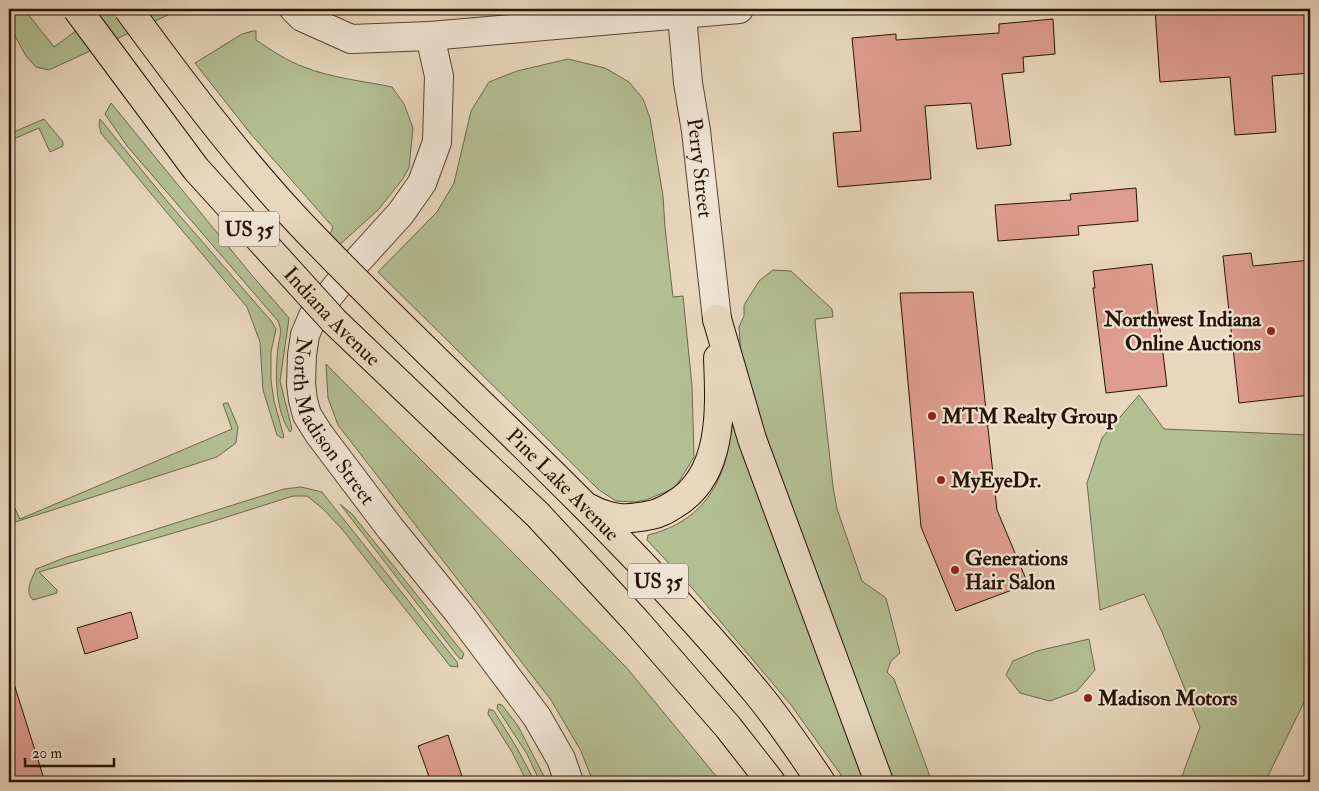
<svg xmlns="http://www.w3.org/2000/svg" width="1319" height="791" font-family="'IM FELL Double Pica',serif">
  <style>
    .green { fill: #b3bf93; stroke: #6d694c }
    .building { fill: #de9d90; stroke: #271305 }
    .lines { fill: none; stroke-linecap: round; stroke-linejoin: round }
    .minor-casing { stroke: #574433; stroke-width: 30 }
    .major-casing { stroke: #271305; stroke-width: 30 }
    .minor { stroke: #f0e5d4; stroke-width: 28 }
    .major { stroke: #e8d7bd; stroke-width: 28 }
    .major-bridge-casing { stroke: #271305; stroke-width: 30; stroke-linecap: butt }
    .major-bridge { stroke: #e8d7bd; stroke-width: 28 }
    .poi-dot { fill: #8f2418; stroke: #f0e5d4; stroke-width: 2 }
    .labels { text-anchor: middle; stroke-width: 4.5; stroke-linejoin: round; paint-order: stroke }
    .shield { fill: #f0e5d4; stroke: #635243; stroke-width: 1 }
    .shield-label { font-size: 20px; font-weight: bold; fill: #271305 }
    .street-label { font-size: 21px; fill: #271305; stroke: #f0e5d4 }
    .poi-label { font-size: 21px; font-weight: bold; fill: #271305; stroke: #f0e5d4; text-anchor: start }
  </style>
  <rect width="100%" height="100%" fill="#e8d7bd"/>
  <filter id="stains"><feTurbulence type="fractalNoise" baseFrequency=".004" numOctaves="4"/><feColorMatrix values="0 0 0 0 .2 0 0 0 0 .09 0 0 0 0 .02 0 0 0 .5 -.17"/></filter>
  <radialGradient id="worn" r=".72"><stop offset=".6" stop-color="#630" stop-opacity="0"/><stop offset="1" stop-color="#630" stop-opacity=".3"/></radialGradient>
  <g class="green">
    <polygon points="9,9 24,9 54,47 106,9 181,9 49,70 36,67 26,56 9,25"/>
    <path d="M253,31h3v9c15,10 31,21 48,27 28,11 59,14 88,20l12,17 9,24 -4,40 -7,12 -24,30 -42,38 -8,-8 5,-13 -83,-94 -55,-70 47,-29z"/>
    <polygon points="568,59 605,68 629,82 643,99 650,118 663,196 665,228 673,297 683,296 692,386 694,457 675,488 646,500 635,502 616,501 599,490 378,272 437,212 454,183 471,111 489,82 517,71"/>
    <path d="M111,103l139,170 39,45 -9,63 12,48 -2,3c-15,-21 -15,-59 -12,-84 1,-11 5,-16 0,-27l-151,-175 -22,-32z"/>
    <polygon points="44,119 63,142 63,146 50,152 39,128 9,141 9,134"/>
    <polygon points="100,119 167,201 272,322 276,329 271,352 271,380 274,401 284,437 282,438 277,435 263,390 260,342 247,307 153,196 101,133 99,125"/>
    <polygon points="773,270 791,271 832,309 833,317 816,319 815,322 833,487 837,509 862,581 886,598 900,653 891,661 887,672 894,679 932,782 890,782 765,439 741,357 739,327 744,316 744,305 759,281"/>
    <polygon points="326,364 626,667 721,782 593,782 581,751 551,700 338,425 328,398"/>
    <polygon points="1139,395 1164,429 1310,435 1310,690 1265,782 1180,782 1200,727 1162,632 1144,594 1100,610 1087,483 1102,438"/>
    <polygon points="225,403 228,403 238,427 236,443 217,457 9,524 9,496 20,519 232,429 223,404"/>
    <path d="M733,425h3l9,30 119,327h-18l-55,-77 -99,-117 -45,-48 1,-5c41,-10 67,-35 78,-77 3,-10 2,-24 7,-33z"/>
    <path d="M301,487l21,5 135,170 1,5 -8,-1 -108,-137 -20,-21 -15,-12h-14l-85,27 -169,49 18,18v3l-24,7c-9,-9 -1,-21 3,-31l28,-11 220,-69z"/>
    <polygon points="340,504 352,514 464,654 462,659 459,658"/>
    <polygon points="1089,639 1095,670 1077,691 1050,701 1020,693 1006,675 1013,661 1037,651"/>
    <polygon points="498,704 502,705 518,726 547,782 540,782 527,754 497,708"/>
    <polygon points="489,709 494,711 517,748 535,782 527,782 512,752 488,714"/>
  </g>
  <g class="building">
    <polygon points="1155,9 1310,9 1310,73 1272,76 1276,132 1235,135 1230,77 1160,82"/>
    <polygon points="1053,19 1055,54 1023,57 1024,72 1002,74 1011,145 977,149 971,103 925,106 931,179 838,187 833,133 861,131 852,38 896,34 896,40 999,33 999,24"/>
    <polygon points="1136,188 1138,221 1078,226 1079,235 998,241 995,205 1071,200 1070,194"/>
    <polygon points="1251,253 1253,266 1310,260 1310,395 1239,403 1223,256"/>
    <polygon points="1152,264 1167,386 1106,393 1093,288 1095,288 1093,271"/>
    <polygon points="973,292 997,510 1028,584 956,611 921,527 900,293"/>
    <polygon points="131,612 138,638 85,654 77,628"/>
    <polygon points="14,684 45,782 9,782 9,685"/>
    <polygon points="448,735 464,782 431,782 418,746"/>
  </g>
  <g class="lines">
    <defs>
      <g id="minor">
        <polyline points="294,9 302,17 351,39 430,36 739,9"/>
        <path id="s1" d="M682,15l6,68 8,48 21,188"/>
        <path id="s2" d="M430,36l9,40 -2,66 -15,41 -21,30 -49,54 -39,49 -8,19 -3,20 -1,29 2,16 4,15 12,19 71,94 69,85 78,104 24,42 8,23"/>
      </g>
      <g id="major">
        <polyline points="717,319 752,439 879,782"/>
        <path id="s3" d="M474,397c98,95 196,191 283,296 23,28 44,59 64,89"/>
        <polyline points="446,428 538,515 636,621 728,727 771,782"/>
        <path d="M589,508c22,12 39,12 62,7 10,-2 16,-6 24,-11 49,-29 45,-96 43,-146"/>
      </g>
    </defs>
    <use href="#minor" class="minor-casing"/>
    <use href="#major" class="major-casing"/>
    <use href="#minor" class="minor"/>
    <use href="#major" class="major"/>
    <defs>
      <g id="major-bridge">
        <path id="s4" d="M77,9l119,160 138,152 112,107"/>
        <path d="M128,9c52,71 106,143 166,208 58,62 120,121 180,180"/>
      </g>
    </defs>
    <use href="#major-bridge" class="major-bridge-casing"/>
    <use href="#major-bridge" class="major-bridge"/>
  </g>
  <g class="poi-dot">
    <circle cx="1271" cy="331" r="5"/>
    <circle cx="932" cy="416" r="5"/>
    <circle cx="941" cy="480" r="5"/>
    <circle cx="955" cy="570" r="5"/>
    <circle cx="1088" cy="698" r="5"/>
  </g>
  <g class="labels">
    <g class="shield">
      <rect x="219" y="211.5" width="60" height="35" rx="4"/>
      <rect x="628" y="563.5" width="60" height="35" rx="4"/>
    </g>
    <g class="shield-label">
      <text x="249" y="236">US 35</text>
      <text x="658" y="588">US 35</text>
    </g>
    <g class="street-label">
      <text dy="7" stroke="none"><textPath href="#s1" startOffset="154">Perry Street</textPath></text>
      <text dy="7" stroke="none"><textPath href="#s4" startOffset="400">Indiana Avenue</textPath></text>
      <text dy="7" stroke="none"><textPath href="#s2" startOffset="439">North Madison Street</textPath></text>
      <text dy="7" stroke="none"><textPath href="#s3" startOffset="125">Pine Lake Avenue</textPath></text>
    </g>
    <g class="poi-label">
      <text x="1261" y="326" text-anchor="end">Northwest Indiana<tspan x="1261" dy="24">Online Auctions</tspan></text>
      <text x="942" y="423">MTM Realty Group</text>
      <text x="951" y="487">MyEyeDr.</text>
      <text x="965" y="565">Generations<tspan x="965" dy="24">Hair Salon</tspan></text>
      <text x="1098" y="705">Madison Motors</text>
    </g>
  </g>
  <rect width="1319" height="791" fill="none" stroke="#e8d7bd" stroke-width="30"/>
  <rect x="10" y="10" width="1299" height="771" fill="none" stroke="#271305" stroke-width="2.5"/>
  <rect x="15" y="15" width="1289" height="761" fill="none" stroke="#271305"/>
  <path d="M25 758v8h89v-8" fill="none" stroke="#271305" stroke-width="2.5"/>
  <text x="32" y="758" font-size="15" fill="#271305" stroke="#f0e5d4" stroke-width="4" paint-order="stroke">20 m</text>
  <rect width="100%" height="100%" filter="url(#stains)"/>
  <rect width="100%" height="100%" fill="url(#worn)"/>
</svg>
